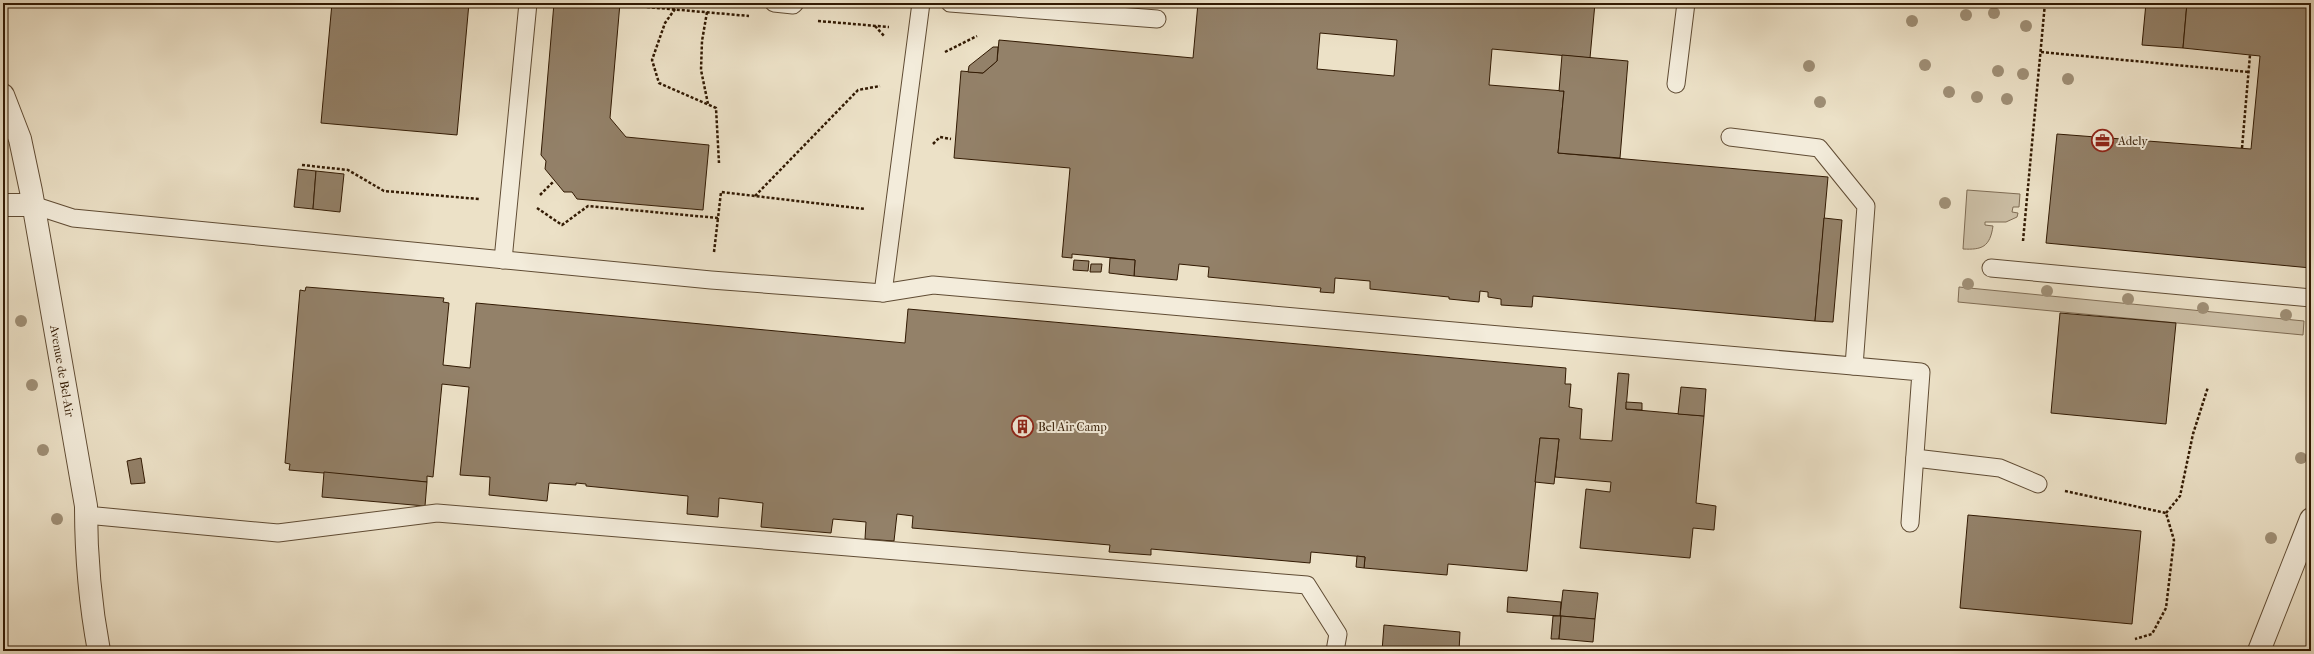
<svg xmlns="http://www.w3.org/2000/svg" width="2314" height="654" font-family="'IM FELL French Canon',serif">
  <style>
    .green { fill: #ccbfa6; stroke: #7f6c54 }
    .building { fill: #938169; stroke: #321a03; fill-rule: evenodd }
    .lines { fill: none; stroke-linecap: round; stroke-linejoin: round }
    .lane-casing { stroke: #604c34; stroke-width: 19 }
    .street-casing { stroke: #604c34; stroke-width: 24 }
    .path { stroke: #321a03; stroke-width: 2.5; stroke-dasharray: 3 2; stroke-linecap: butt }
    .lane { stroke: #f3ecdb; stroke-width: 17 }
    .street { stroke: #f3ecdb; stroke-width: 22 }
    .tree { fill: #9f8f76 }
    .labels { text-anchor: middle; stroke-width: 4; stroke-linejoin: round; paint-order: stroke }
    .poi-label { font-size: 12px; fill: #321a03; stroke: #f3ecdb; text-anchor: start }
    .street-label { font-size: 12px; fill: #321a03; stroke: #f3ecdb }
  </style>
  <rect width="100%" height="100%" fill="#ece1c7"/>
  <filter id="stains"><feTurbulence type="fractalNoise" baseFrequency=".005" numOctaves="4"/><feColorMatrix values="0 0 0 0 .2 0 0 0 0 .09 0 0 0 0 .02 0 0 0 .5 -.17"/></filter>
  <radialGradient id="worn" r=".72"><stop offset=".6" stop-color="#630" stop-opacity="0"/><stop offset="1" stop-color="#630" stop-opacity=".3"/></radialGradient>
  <g class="green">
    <path d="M1967,190l53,4 -1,13h-6l-1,5 6,1 -1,4 -11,5h-21v3l8,1c-3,21 -11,24 -30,23z"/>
    <polygon points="1959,287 2304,321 2303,335 1958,302"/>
  </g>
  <g class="building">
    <polygon points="332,3 469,3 457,135 321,123"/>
    <polygon points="554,3 620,3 610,118 626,137 709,145 703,210 577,199 572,192 564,192 545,169 546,161 541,155"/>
    <path d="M1198,3h397l-5,55 -98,-9 -3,36 75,6 -6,62 270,24 -13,144 -282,-25 -1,11 -31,-2v-6l-13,-2v-5l-8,-1 -1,11 -30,-3v-2l-79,-8v-8l-35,-3 -1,15 -14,-1 1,-4 -113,-11 1,-10 -30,-3 -2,16 -43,-4 1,-16 -63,-6v4l-10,-1 8,-89 -116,-10 7,-87 22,2 14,-12 2,-21 194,18zM1320,33l77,7 -3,36 -77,-7z"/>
    <polygon points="2146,3 2187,3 2183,48 2142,45"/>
    <polygon points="2187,3 2311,3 2311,268 2046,243 2057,134 2251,149 2260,56 2183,48"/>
    <polygon points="993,47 998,47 997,61 983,73 968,72 969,66"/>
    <polygon points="1562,55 1628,61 1620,158 1558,153 1564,91 1559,91"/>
    <polygon points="298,169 316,171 313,209 294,207"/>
    <polygon points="316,171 344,174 340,212 313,209"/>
    <polygon points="1824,218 1842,220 1833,322 1815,321"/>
    <polygon points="1110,258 1135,260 1134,276 1109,273"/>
    <polygon points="1074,260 1089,261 1088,271 1073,270"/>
    <polygon points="1091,264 1102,264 1101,272 1090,272"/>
    <polygon points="306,287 444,298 443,302 449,303 443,365 470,368 476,303 905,343 908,309 1566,368 1565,384 1571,384 1569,407 1582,409 1580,439 1612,441 1618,373 1629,374 1626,409 1704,416 1696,503 1716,506 1714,530 1693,528 1690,558 1580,548 1586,489 1610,492 1611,482 1555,477 1559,439 1540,438 1527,571 1448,564 1447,575 1364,568 1365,557 1311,552 1310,563 1151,549 1151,555 1109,552 1110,545 912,528 913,516 897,514 894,541 865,539 866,522 833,519 831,533 761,527 763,503 719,498 718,517 687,514 688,496 586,486 586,484 576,483 576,485 549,483 547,501 489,495 490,477 460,475 469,387 442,384 433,477 427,476 427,482 289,470 290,464 285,463 300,290 305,291"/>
    <polygon points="2060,313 2176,323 2166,424 2051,413"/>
    <polygon points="1681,387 1706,389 1704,416 1678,414"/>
    <polygon points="1626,402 1642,403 1642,410 1626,409"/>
    <polygon points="1540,438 1559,439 1554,484 1535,482"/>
    <polygon points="141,458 145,483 131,484 127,461"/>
    <polygon points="324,472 427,482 425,506 322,497"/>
    <polygon points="1968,515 2141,531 2132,624 1960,608"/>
    <polygon points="1357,556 1365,557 1364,568 1356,567"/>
    <polygon points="1563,590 1598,593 1595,619 1560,616"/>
    <polygon points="1508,597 1561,602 1560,616 1507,612"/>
    <polygon points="1553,616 1561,616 1559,639 1551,639"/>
    <polygon points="1561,616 1595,619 1593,642 1559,639"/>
    <polygon points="1384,625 1460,632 1459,651 1382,651"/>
  </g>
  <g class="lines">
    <defs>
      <g id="lane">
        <polyline points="774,3 793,5 795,3"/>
        <polyline points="950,3 1157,19"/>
        <polyline points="1676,84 1686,3"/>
        <polyline points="1730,137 1819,148 1866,206 1854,366"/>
        <polyline points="33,205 73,218 711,280 883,293 933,285 1921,372 1910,523"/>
        <polyline points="503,260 528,3"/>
        <polyline points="1991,268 2311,298"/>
        <polyline points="883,293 921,3"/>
        <polyline points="1915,458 2000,468 2038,484"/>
        <polyline points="86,515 278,533 437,513 1307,585 1338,634 1335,651"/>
      </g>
      <g id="street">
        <path d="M3,95l17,44 11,52 55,315c0,49 4,97 13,145"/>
        <polyline points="3,205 33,205"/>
        <polyline points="2259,651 2311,519"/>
      </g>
    </defs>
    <use href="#lane" class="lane-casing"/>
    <use href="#street" class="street-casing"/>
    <g class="path">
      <polyline points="624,3 624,5 749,16"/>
      <polyline points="675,9 665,23 652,60 659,83 716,108 719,163"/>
      <polyline points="707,12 702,41 701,70 708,104"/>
      <polyline points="818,21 889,27"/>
      <polyline points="875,26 885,37"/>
      <polyline points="945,52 977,36"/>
      <polyline points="2041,52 2249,72"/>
      <polyline points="933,144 940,137 951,139"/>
      <polyline points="2242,148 2250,55"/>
      <polyline points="302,165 348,170 384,191 479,199"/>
      <polyline points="540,195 553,182"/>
      <polyline points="755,196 858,90 880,86"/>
      <polyline points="537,208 562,225 588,206 718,218 721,192 865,209"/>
      <polyline points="2023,241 2045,3"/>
      <polyline points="714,252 718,218"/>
      <polyline points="2065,491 2166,513 2174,540 2166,608 2152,634 2135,639"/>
      <polyline points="2166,513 2180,496 2193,434 2208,387"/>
    </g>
    <use href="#lane" class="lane"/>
    <use href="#street" class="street"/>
  </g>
  <g class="tree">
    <circle cx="1994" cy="13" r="6"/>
    <circle cx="1966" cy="15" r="6"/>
    <circle cx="1912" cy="21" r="6"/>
    <circle cx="2026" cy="26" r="6"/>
    <circle cx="1925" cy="65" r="6"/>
    <circle cx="1809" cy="66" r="6"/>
    <circle cx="1998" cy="71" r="6"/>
    <circle cx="2023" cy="74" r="6"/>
    <circle cx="2068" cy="79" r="6"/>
    <circle cx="1949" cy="92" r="6"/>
    <circle cx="1977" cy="97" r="6"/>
    <circle cx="2007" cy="99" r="6"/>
    <circle cx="1820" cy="102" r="6"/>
    <circle cx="1945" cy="203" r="6"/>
    <circle cx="1968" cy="284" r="6"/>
    <circle cx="2047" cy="291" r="6"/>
    <circle cx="2128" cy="299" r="6"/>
    <circle cx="2203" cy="308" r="6"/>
    <circle cx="2286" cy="315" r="6"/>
    <circle cx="21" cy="321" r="6"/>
    <circle cx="32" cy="385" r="6"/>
    <circle cx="43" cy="450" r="6"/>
    <circle cx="2301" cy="458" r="6"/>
    <circle cx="57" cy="519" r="6"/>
    <circle cx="2271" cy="538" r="6"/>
  </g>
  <defs>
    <symbol id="office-ring" viewBox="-11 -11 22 22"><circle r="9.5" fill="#f3ecdb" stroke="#8f2418" stroke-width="1.5"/><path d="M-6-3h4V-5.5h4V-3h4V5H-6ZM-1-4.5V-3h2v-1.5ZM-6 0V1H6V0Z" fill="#8f2418"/></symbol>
    <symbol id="building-ring" viewBox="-11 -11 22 22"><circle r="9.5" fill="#f3ecdb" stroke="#8f2418" stroke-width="1.5"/><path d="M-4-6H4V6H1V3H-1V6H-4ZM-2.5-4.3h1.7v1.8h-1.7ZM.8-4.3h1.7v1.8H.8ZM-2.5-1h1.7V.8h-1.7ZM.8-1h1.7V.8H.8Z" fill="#8f2418"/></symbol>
  </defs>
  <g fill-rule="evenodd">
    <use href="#office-ring" x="2090" y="128" width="25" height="25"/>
    <use href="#building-ring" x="1010" y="414" width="25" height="25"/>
  </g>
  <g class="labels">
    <g class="poi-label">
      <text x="2118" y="145">Adely</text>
      <text x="1038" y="431">Bel Air Camp</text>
    </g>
    <g class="street-label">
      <text transform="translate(62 371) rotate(80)" y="4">Avenue de Bel-Air</text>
    </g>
  </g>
  <rect width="2314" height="654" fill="none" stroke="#ece1c7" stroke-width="16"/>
  <rect x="4" y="4" width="2306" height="646" fill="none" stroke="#321a03" stroke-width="2"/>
  <rect x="8" y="8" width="2298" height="638" fill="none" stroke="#321a03"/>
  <rect width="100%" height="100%" filter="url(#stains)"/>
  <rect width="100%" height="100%" fill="url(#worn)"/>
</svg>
